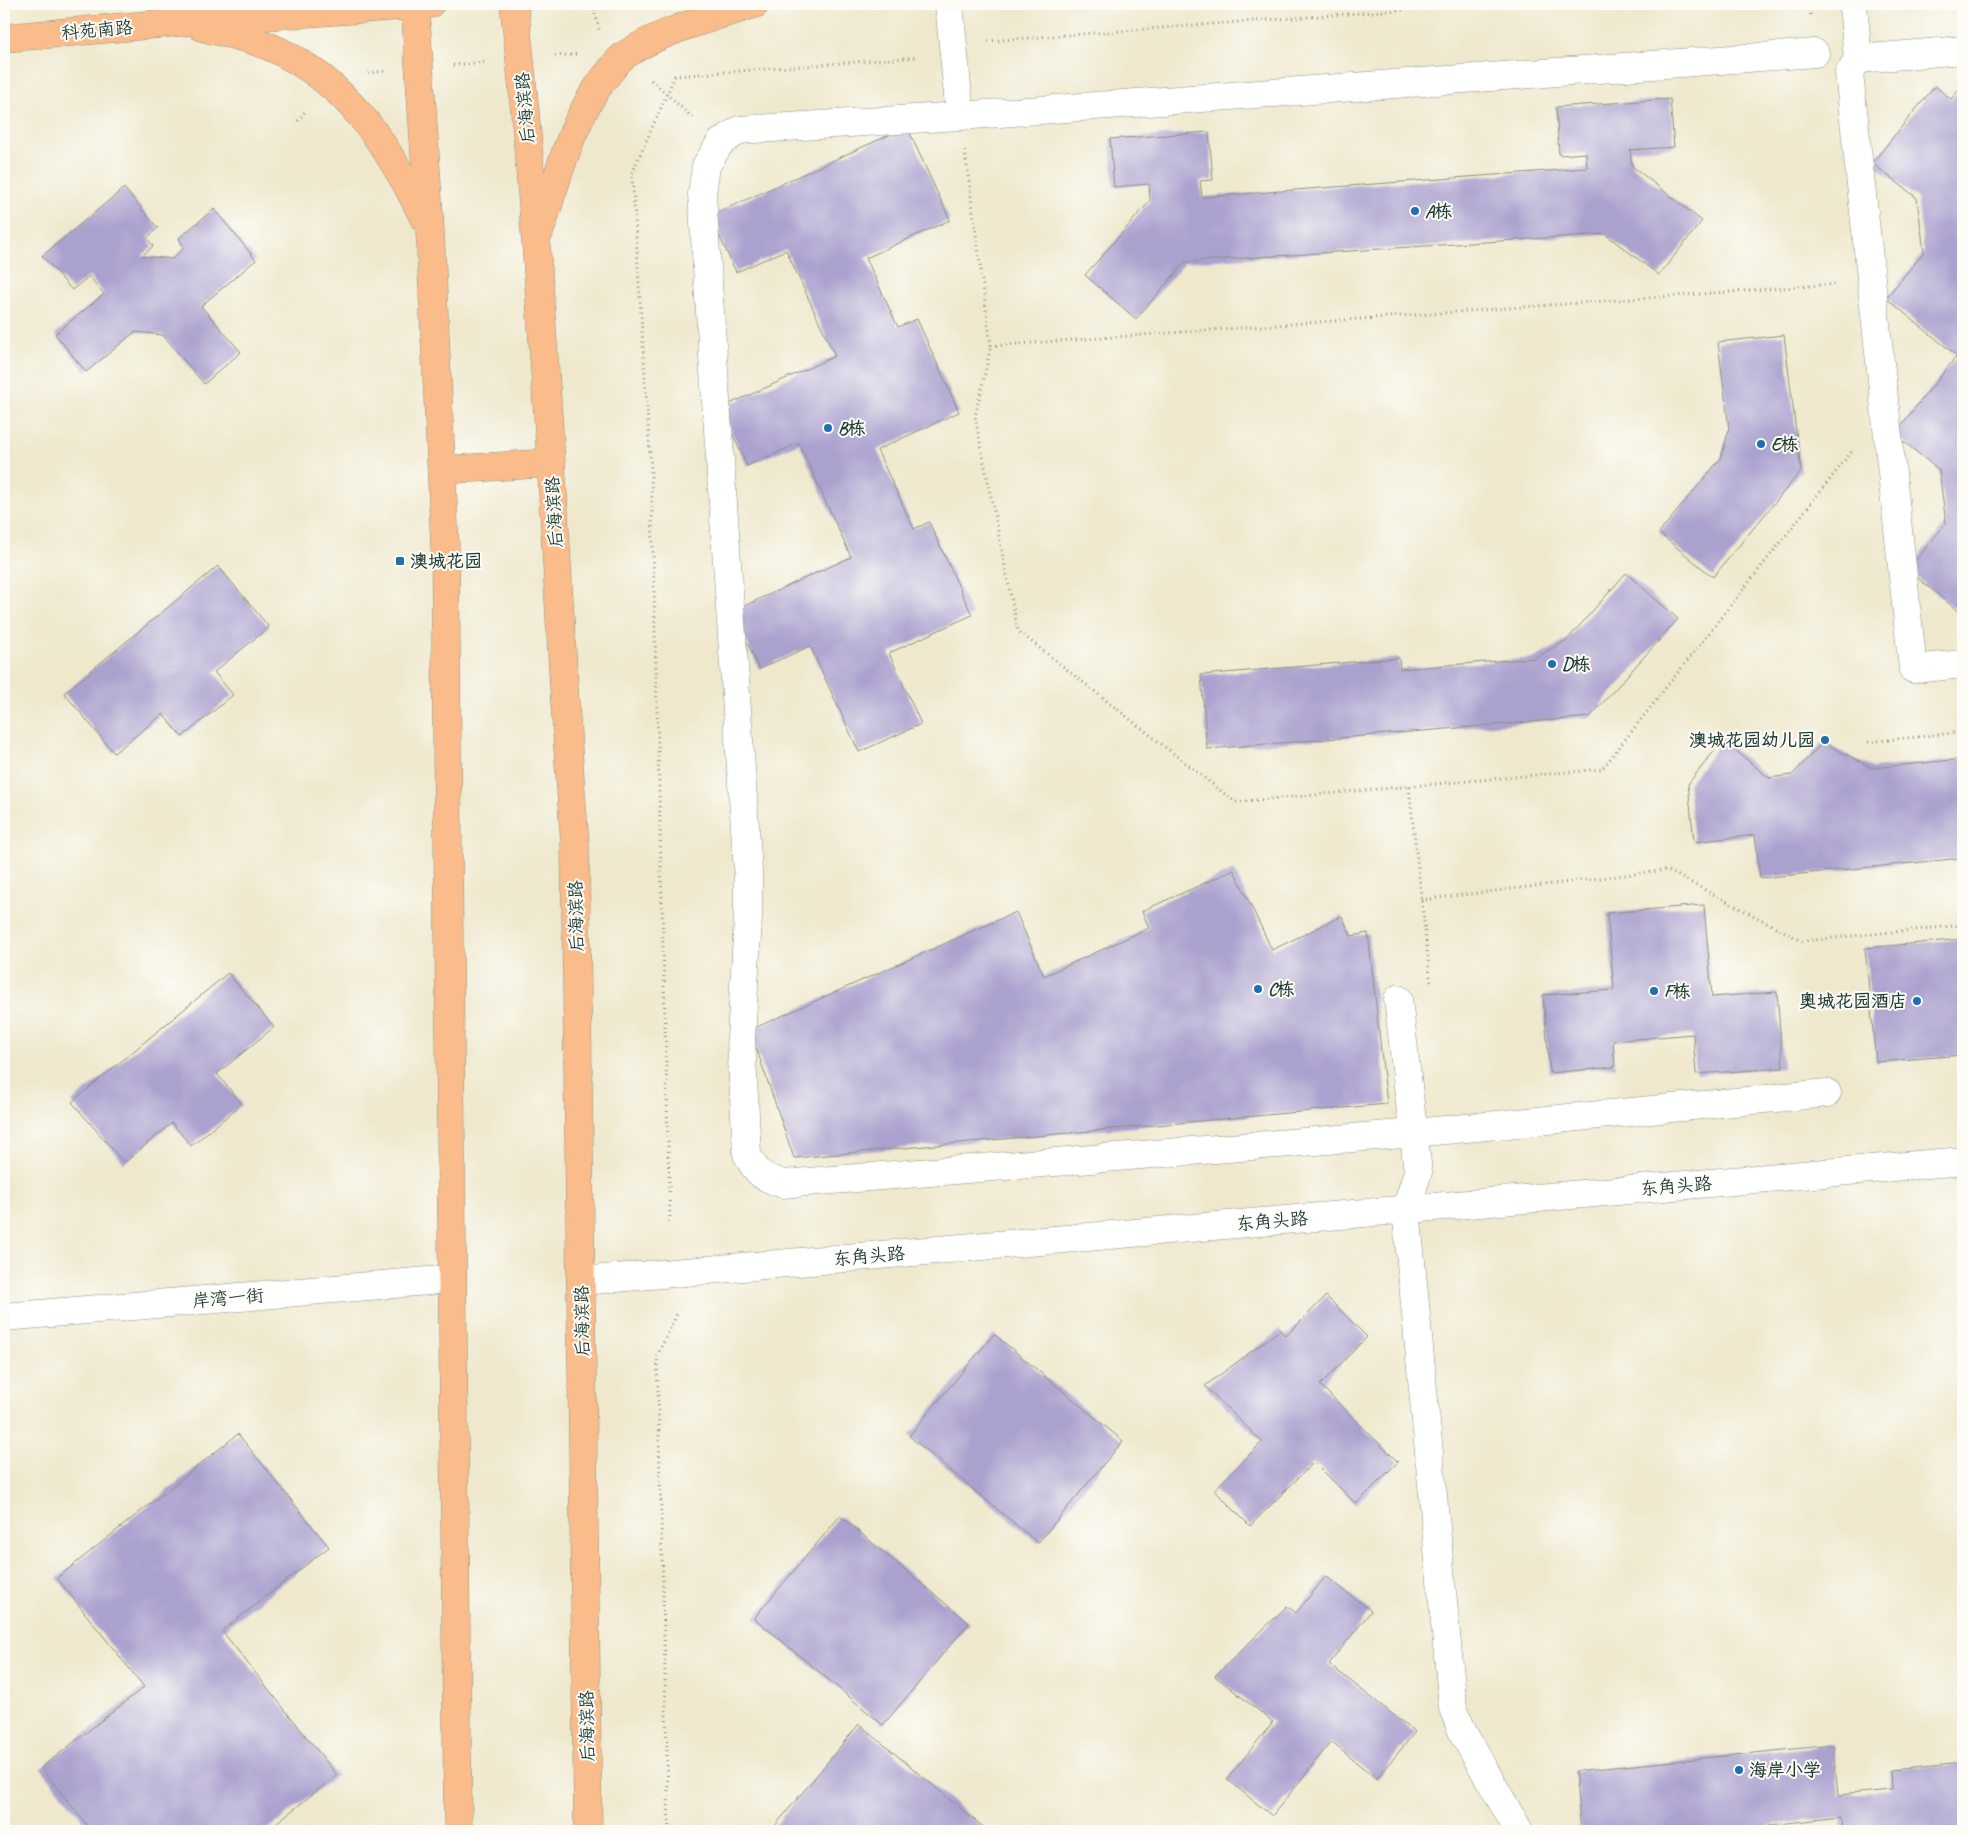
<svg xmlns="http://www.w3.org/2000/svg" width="1967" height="1835" font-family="Caveat,'LXGW WenKai TC',sans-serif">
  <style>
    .building { fill: #aba1cf }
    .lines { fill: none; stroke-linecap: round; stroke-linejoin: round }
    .minor-casing { stroke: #879280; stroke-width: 29 }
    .major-casing { stroke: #879280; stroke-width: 29 }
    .path { stroke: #879280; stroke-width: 3; stroke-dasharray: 1 4; stroke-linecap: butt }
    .minor { stroke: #fff; stroke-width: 28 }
    .major { stroke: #fabc8b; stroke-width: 28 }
    .poi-dot { fill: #1f6fb2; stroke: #fdfcf7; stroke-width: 2 }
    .labels { text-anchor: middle; stroke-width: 4; stroke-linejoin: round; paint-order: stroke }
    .street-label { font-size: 18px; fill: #1f3d34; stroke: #fdfcf7 }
    .poi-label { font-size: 18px; font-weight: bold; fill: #1f3d34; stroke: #fdfcf7; text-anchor: start }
  </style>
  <rect width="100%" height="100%" fill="#fdfcf7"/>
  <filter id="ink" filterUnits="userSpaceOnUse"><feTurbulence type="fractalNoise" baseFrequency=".02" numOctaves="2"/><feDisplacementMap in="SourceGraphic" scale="10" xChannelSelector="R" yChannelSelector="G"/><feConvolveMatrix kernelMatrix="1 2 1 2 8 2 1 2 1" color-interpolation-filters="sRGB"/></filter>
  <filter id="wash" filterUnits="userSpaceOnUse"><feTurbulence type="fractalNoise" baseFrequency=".0096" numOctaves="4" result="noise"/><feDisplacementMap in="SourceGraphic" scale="20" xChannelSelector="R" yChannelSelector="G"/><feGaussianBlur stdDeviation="1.12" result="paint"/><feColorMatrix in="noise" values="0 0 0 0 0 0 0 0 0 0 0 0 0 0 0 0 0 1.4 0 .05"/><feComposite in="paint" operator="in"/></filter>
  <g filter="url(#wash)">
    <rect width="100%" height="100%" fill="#efe8cd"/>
    <g id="blocks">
      <g class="building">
        <polygon points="1935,86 1951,99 1959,89 1963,93 1963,361 1886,298 1924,252 1917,198 1872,163"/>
        <polygon points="1670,99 1674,147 1630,150 1632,166 1702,221 1659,275 1605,234 1185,262 1136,319 1085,275 1150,201 1149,184 1114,187 1110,139 1209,132 1213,180 1200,181 1202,197 1587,168 1586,153 1559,155 1556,107"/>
        <polygon points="907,127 950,220 866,258 898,327 917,319 959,412 877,450 914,529 929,522 972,615 889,653 921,724 859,752 810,646 759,669 733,611 851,557 799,443 747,466 721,408 835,356 786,250 736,272 710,216"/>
        <polygon points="124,188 158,228 147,238 153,246 142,256 172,259 184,248 179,238 214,209 256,260 201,306 241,352 204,384 163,335 135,332 86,372 55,334 104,294 89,276 72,290 42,256"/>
        <polygon points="1784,335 1801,471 1713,577 1659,533 1721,458 1729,429 1718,342"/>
        <polygon points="1956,357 1963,363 1963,615 1908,570 1946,523 1939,470 1894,434"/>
        <polygon points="218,566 269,627 214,672 233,695 182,737 163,714 114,753 64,693"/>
        <polygon points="1626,573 1678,619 1590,717 1207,749 1201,675 1399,658 1400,669 1535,658 1567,640"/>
        <polygon points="1723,740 1769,778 1792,775 1823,742 1872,768 1963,759 1963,858 1760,878 1755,835 1694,842 1688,784"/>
        <polygon points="1234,870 1272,950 1342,916 1351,936 1368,933 1387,1104 794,1158 750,1030 1016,912 1044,976 1149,928 1142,911"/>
        <polygon points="1704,905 1712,997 1777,992 1783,1068 1696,1074 1693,1034 1613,1041 1615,1067 1550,1073 1543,995 1614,990 1607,913"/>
        <polygon points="1963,939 1963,1055 1876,1062 1865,948"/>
        <polygon points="228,973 274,1027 217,1074 242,1104 191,1146 172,1123 124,1163 72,1102"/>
        <polygon points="1326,1296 1367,1337 1320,1385 1398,1462 1356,1504 1314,1462 1250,1526 1214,1490 1262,1442 1205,1386 1280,1330 1286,1336"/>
        <polygon points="994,1334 1123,1441 1038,1543 909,1436"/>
        <polygon points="238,1434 329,1547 222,1631 337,1775 266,1831 187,1831 185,1829 182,1831 92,1831 41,1768 144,1687 57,1578"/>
        <polygon points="840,1516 969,1623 883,1725 754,1618"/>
        <polygon points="1326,1576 1371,1611 1329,1664 1415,1732 1377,1779 1331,1742 1272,1816 1227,1779 1273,1722 1215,1676 1287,1606 1296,1613"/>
        <polygon points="859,1724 988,1831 779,1831 774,1827"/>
        <polygon points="1833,1745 1838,1795 1891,1790 1890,1770 1963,1763 1963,1831 1842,1831 1841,1817 1769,1825 1769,1831 1581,1831 1575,1771"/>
      </g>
    </g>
  </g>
  <g filter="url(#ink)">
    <use href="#blocks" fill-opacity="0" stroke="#879280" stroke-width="1"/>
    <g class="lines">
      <defs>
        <g id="minor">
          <polyline points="949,4 960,116"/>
          <polyline points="1853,4 1858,59 1849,73 1913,669 1963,664"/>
          <path d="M1815,53l-855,63 -221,14 -19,13 -14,23 -4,28 46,678v46l-7,121 6,115c10,21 16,23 36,30l631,-51 413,-40"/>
          <polyline points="1858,59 1963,50"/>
          <polyline points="1398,999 1418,1172 1406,1209 1453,1708 1463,1733 1519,1831"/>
          <polyline points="581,1281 1963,1161"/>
          <polyline points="4,1317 452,1279"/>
        </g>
        <g id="major">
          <polyline points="415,4 430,230 445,546 458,1831"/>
          <path d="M514,4c17,152 27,306 37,458 8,127 13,253 24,380l13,989"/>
          <path d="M202,27c21,6 45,10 66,19 78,33 120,99 156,172"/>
          <polyline points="4,38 181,22 430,4"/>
          <path d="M539,233c19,-55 33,-119 72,-163 4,-5 8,-11 13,-14 32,-24 93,-40 131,-52"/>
          <polyline points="442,470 551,463"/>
        </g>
      </defs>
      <use href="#minor" class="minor-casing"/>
      <use href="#major" class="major-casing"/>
      <g class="path">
        <polyline points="593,4 599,30"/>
        <polyline points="1809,4 1811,18"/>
        <polyline points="1933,4 1936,4"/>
        <polyline points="988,41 1478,4"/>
        <polyline points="555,56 579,54"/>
        <polyline points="453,65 484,62"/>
        <polyline points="368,73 385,71"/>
        <polyline points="651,80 695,120"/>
        <polyline points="298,121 306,110"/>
        <polyline points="965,151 991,346 975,417 1018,631 1235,802 1602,769 1853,450"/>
        <polyline points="991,346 1837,284"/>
        <polyline points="1868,742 1963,732"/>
        <polyline points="1409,787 1431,985"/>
        <polyline points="1421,900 1667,870 1802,941 1963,925"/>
        <polyline points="670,1222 651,470 632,173 675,76 918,57"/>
        <polyline points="669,1831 657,1356 677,1314"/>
      </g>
      <use href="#minor" class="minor"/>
      <use href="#major" class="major"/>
    </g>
  </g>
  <g class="poi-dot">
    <circle cx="1415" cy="211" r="5"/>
    <circle cx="828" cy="428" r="5"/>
    <circle cx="1761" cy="444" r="5"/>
    <rect x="395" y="556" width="10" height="10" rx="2.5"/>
    <circle cx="1552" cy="664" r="5"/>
    <circle cx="1825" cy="740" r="5"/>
    <circle cx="1258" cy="989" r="5"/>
    <circle cx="1654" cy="991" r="5"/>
    <circle cx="1917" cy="1001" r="5"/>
    <circle cx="1739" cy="1770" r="5"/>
  </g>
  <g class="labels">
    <g class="street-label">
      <text transform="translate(97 30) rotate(-5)" y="6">科苑南路</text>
      <text transform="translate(525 108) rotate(-95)" y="6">后海滨路</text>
      <text transform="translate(554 512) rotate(-93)" y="6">后海滨路</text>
      <text transform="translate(576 916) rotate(-91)" y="6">后海滨路</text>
      <text transform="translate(1676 1186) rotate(-5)" y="6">东角头路</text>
      <text transform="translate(1272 1221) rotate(-5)" y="6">东角头路</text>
      <text transform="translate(869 1256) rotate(-5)" y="6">东角头路</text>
      <text transform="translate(228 1298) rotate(-5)" y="6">岸湾一街</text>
      <text transform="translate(582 1321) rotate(-91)" y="6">后海滨路</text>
      <text transform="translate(587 1726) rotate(-91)" y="6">后海滨路</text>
    </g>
    <g class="poi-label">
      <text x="1425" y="217">A栋</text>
      <text x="838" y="434">B栋</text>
      <text x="1771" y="450">E栋</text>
      <text x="410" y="567">澳城花园</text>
      <text x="1562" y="670">D栋</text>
      <text x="1815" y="746" text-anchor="end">澳城花园幼儿园</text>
      <text x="1268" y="995">C栋</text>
      <text x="1664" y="997">F栋</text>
      <text x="1907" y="1007" text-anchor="end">奥城花园酒店</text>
      <text x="1749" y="1776">海岸小学</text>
    </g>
  </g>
  <rect width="1967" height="1835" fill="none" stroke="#fdfcf7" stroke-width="20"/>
</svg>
